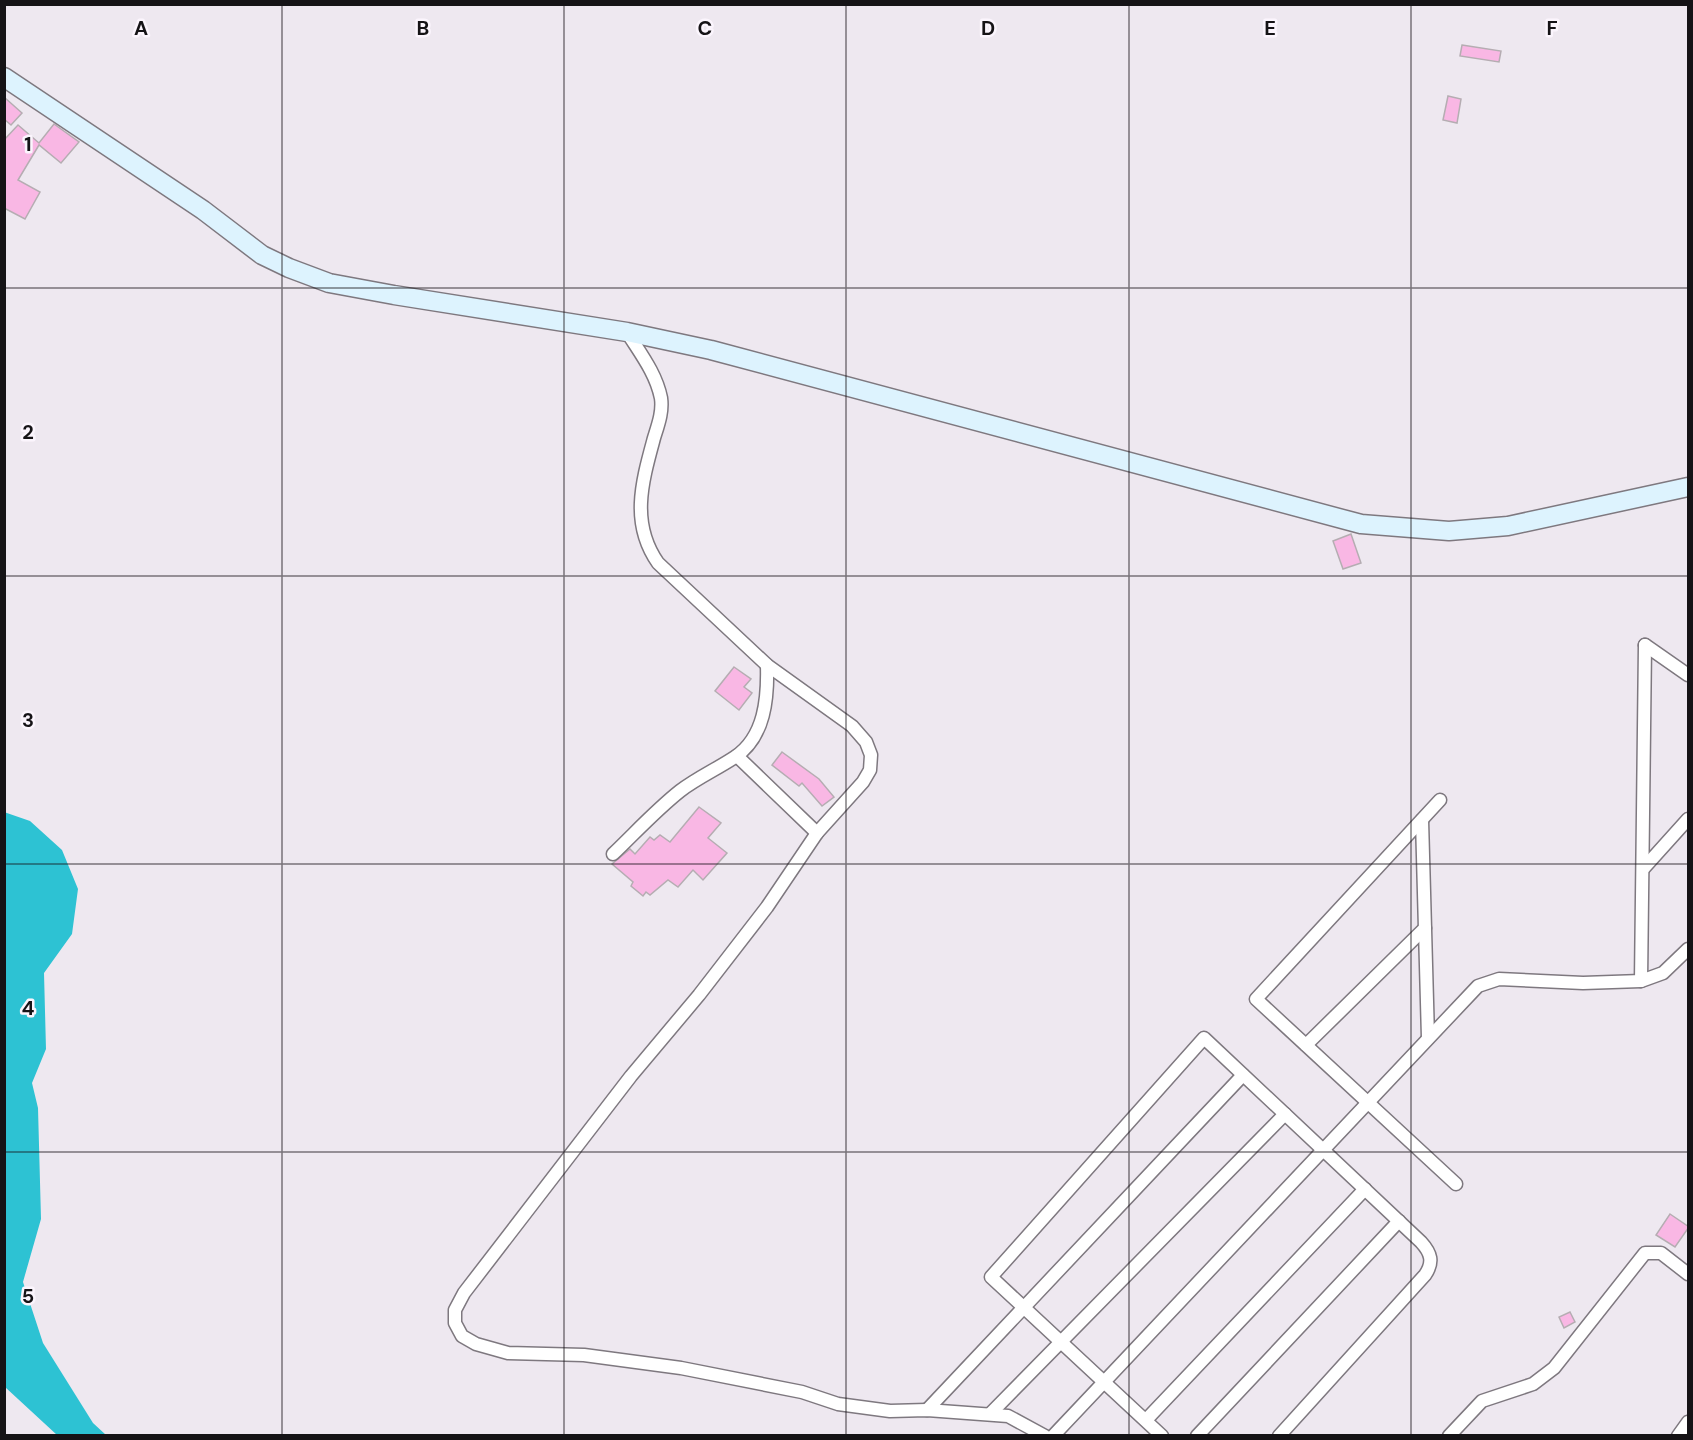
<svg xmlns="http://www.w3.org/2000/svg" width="1693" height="1440" font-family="'DM Sans',sans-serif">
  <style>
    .water { fill: #2dc2d3 }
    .building { fill: #f9b7e4; stroke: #b5adb2; stroke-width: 1.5 }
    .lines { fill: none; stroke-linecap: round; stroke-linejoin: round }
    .street-casing { stroke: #7e787f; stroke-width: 15 }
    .secondary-casing { stroke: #7e787f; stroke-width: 21 }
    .street { stroke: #fff; stroke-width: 12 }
    .secondary { stroke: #ddf3fe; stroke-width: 18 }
    .grid { fill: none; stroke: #151316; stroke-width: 1.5; stroke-opacity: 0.55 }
    .grid-label { font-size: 20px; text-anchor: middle; font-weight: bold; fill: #151316; stroke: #fbf5fd; stroke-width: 5; stroke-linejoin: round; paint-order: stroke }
  </style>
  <rect width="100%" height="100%" fill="#eee8f0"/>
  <polygon class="water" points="4,812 30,821 62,850 78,889 72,934 44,973 46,1049 32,1083 38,1108 41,1219 23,1282 43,1343 93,1423 106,1435 57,1435 5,1387"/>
  <g class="building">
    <polygon points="1462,45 1501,51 1499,62 1460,56"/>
    <polygon points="1448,96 1461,99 1457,123 1443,120"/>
    <polygon points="4,97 22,113 11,125 4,119"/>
    <polygon points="54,124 79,142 61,163 39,145 18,180 40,192 25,219 4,208 4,140 18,125 39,143"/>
    <polygon points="1351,534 1361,563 1343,569 1333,541"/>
    <polygon points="734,667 751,679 744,687 752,693 739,710 715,691"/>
    <polygon points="782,752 819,779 834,797 822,806 802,783 799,786 772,765"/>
    <polygon points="699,807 721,823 708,838 727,853 703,880 693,870 678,887 668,880 650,895 646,892 643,896 631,886 633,882 612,864 630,849 635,854 650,837 654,840 660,835 670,842"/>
    <polygon points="1670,1214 1689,1227 1675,1247 1656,1235"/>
    <polygon points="1570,1312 1575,1322 1564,1328 1559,1317"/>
  </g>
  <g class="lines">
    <defs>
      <g id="street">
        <path d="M627,332c13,21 29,41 34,66 2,14 -3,27 -7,40 -12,44 -24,85 4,125l109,102 85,61 14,16 5,13 -1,15 -7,12 -46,51 -50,74 -68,88 -68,81 -167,217 -9,17v13l7,13 14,8 32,9 76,2 97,13 121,24 36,12 52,7 37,-1 81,6 37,20"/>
        <polyline points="1645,645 1688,675"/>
        <polyline points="737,756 817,833"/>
        <polyline points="1440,800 1256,999 1456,1184"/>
        <polyline points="1422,820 1428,1038"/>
        <path d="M613,854c22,-21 43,-44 67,-63 17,-13 37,-22 55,-34 30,-20 33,-59 32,-92"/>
        <polyline points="1643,869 1688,819"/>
        <polyline points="1641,981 1645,645"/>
        <polyline points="1306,1045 1425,928"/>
        <polyline points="927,1410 1243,1075"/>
        <polyline points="990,1414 1285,1114"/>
        <polyline points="1146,1420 1365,1189"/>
        <polyline points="1053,1436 1478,986 1499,979 1583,983 1641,981 1663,973 1688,949"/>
        <path d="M1162,1436l-171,-159 213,-239 217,204c10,11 13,20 4,33l-146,161"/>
        <polyline points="1197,1436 1399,1221"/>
        <polyline points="1449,1436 1482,1401 1533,1384 1554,1368 1645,1253 1661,1253 1688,1274"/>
        <polyline points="1678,1436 1688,1422"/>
      </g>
      <polyline id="secondary" points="4,77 203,210 262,255 289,268 329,283 394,295 627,332 711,350 1361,524 1449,531 1508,526 1688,487"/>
    </defs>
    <use href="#street" class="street-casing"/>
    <use href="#secondary" class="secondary-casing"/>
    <use href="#street" class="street"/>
    <use href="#secondary" class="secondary"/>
  </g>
  <path class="grid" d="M282,4v1432M564,4v1432M846,4v1432M1129,4v1432M1411,4v1432M4,288h1684M4,576h1684M4,864h1684M4,1152h1684"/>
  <g class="grid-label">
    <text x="141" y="35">A</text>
    <text x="423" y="35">B</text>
    <text x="705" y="35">C</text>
    <text x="988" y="35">D</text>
    <text x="1270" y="35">E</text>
    <text x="1552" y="35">F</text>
    <text x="28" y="151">1</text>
    <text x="28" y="439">2</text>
    <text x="28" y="727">3</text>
    <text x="28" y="1015">4</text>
    <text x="28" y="1303">5</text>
  </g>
  <rect width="1693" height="1440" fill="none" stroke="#151316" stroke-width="12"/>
</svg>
